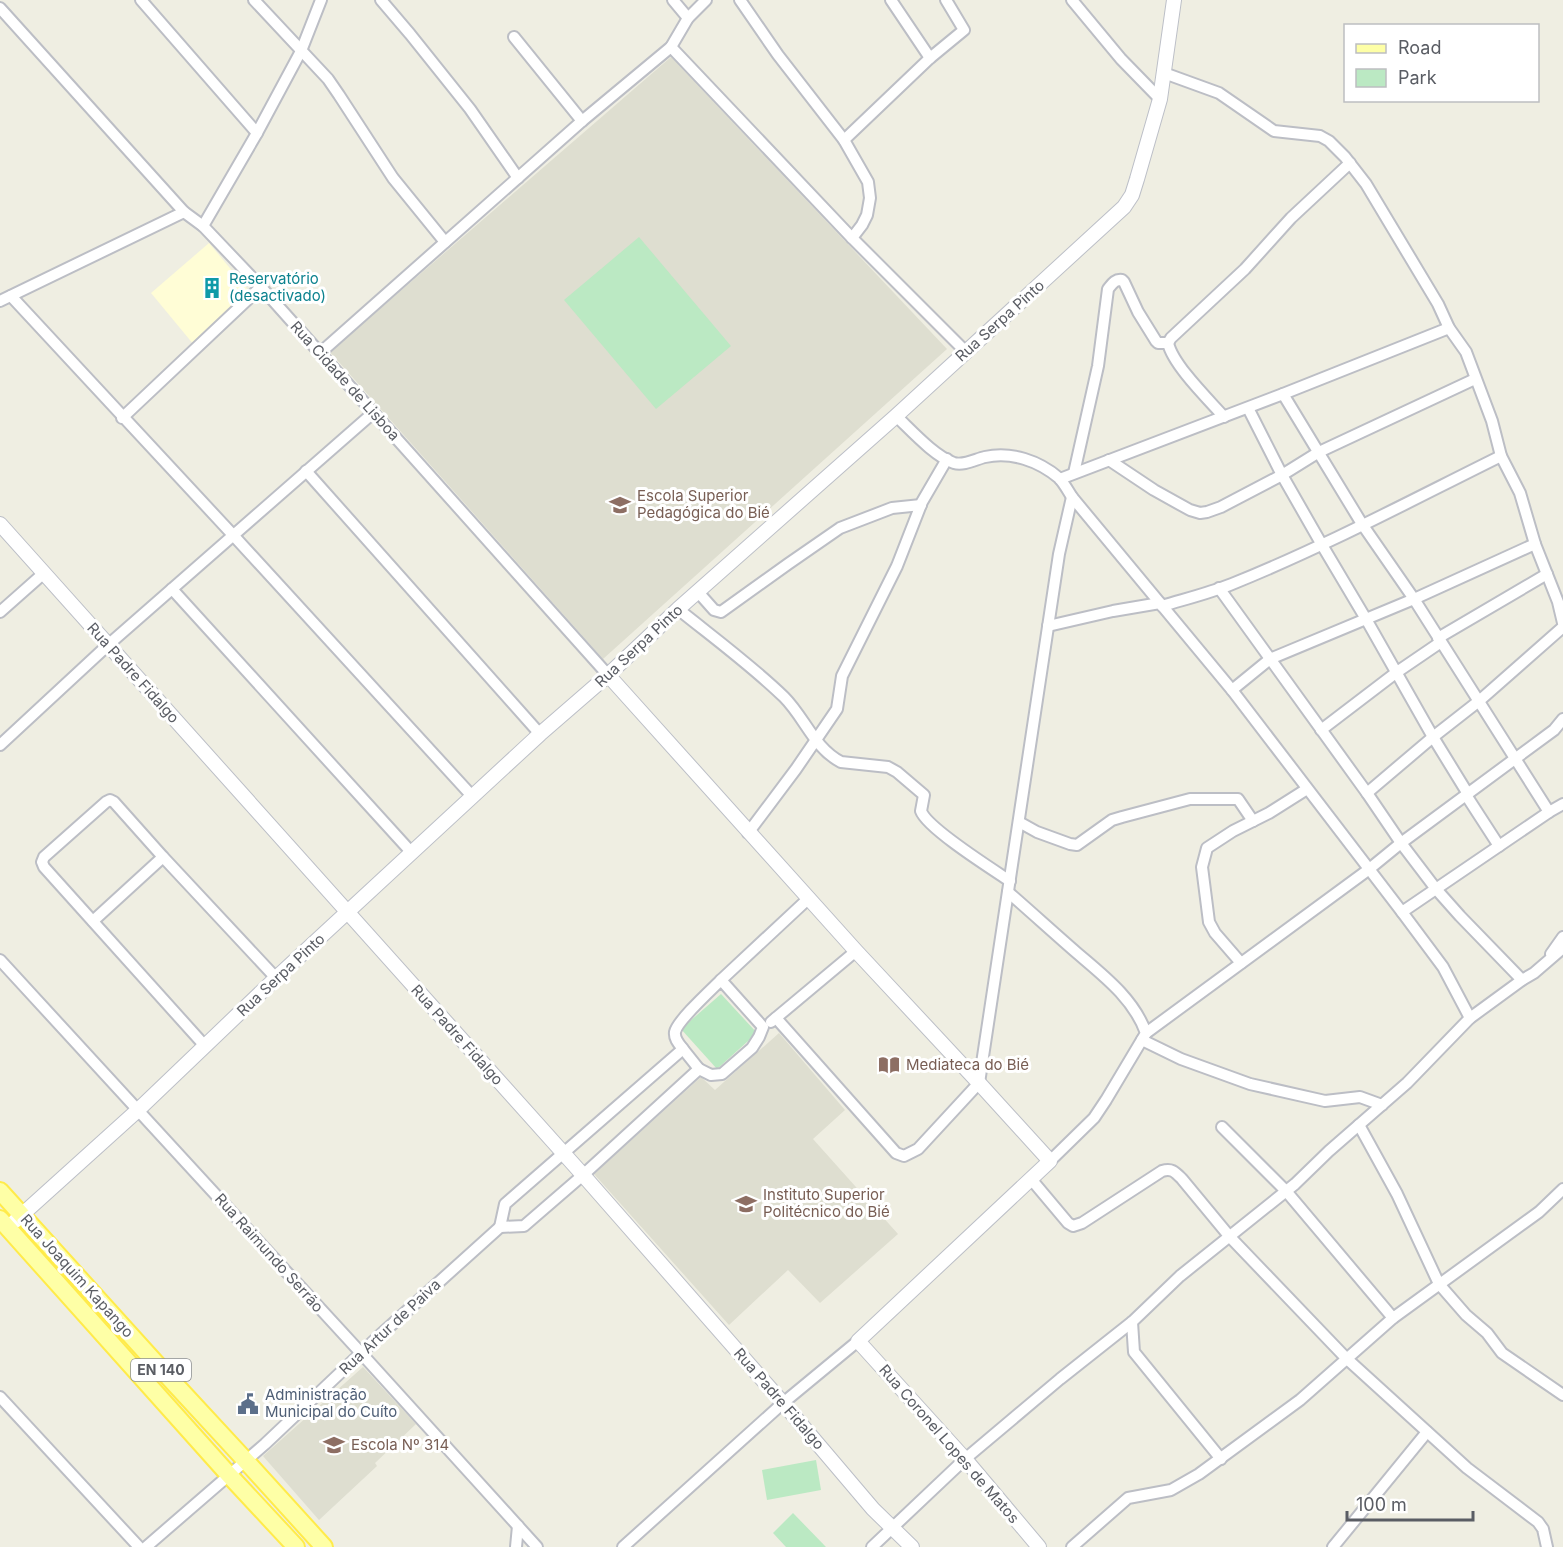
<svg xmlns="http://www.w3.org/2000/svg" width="1563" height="1547" font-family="Inter,sans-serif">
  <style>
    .commercial { fill: #fffdd6 }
    .education { fill: #deded0 }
    .green { fill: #bbe9c3 }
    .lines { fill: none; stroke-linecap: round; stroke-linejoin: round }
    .street-casing { stroke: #bcbec5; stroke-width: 14 }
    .secondary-casing { stroke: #bcbfc7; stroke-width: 16 }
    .primary-casing { stroke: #ffeb4a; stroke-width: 20 }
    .street { stroke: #fff; stroke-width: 10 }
    .secondary { stroke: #fff; stroke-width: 14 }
    .primary { stroke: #feffa6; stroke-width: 16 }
    .labels { text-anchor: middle; stroke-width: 6; stroke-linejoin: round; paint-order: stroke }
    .shield { fill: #fff; stroke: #8c8e92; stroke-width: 1.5 }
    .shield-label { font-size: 14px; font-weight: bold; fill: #5a5d64 }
    .culture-label { font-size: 15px; fill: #0d838f; stroke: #fff; text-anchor: start }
    .street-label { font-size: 15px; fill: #5a5d64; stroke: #fff }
    .education-label { font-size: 15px; fill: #785e54; stroke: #fff; text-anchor: start }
    .service-label { font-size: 15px; fill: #4e5e75; stroke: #fff; text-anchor: start }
  </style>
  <rect width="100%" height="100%" fill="#efeee2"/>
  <polygon class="commercial" points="209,243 249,291 194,345 151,293"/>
  <g class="education">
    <polygon points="671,57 947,349 603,659 330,352"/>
    <polygon points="779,1033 845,1110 813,1139 898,1234 820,1303 788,1270 729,1325 594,1174 701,1077 715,1090"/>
    <polygon points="363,1367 416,1424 375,1463 377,1466 319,1520 263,1456"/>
  </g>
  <g class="green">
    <polygon points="639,237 731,346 656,409 564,300"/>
    <polygon points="721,994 757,1033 717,1069 681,1029"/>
    <polygon points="816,1460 821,1490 767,1500 762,1470"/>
    <polygon points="793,1513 826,1547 786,1547 773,1533"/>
  </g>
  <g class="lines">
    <defs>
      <g id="street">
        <polyline points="141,0 257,133"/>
        <polyline points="254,0 328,79 339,95 393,178 445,242"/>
        <polyline points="321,0 301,51 257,133 203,226 261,287 608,675"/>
        <polyline points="381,0 410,34 470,109 518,178"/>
        <polyline points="673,0 688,18"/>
        <polyline points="740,0 778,55 844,140 868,182 870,198 867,215 862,225 852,238"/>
        <polyline points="891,0 930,58"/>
        <polyline points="1072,0 1121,59 1160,99"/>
        <polyline points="0,8 184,212 203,226"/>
        <polyline points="514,37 582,121"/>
        <polyline points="671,47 852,238 966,352"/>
        <polyline points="1164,73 1219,93 1274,131 1320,136 1329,141 1345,157 1366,184 1438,304 1449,328 1466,352 1492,421 1501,456 1520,493 1535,544 1558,602 1563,623"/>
        <polyline points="844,140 930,58 964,30 946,0"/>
        <polyline points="11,296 233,535 472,796"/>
        <polyline points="0,301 184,212"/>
        <polyline points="1168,343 1171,338 1245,269 1291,218 1350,163"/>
        <path d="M1168,343c5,22 40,56 56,74"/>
        <polyline points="320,353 582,121 671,47 688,18 706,0"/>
        <polyline points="1283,394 1362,524 1414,599 1549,812"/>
        <polyline points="1248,408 1282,475 1322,545 1366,619 1433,737 1468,794"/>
        <path d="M896,416c15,14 38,40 58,47 10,3 22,-4 31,-6 26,-6 54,4 74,21 5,5 9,13 13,19l160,193 170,222 41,55 27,51"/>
        <polyline points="122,418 261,287"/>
        <polyline points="1109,460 1154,490 1190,510 1200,513 1207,512 1221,507 1282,475 1319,452 1475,379"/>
        <polyline points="306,471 540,734"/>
        <path d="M1074,473l24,-107 10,-77c4,-5 7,-10 14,-9l2,2 14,30 18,29 2,2h10"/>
        <polyline points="1060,479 1283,394 1449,328"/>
        <polyline points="1219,588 1367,793 1401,843 1436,889 1460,916 1522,980"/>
        <polyline points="172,589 412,853"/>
        <polyline points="698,592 714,610 721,612 788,564 840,528 892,508 921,505"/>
        <path d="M1162,606c23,-7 48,-13 70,-22 92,-37 180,-84 269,-128"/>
        <path d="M678,609c36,29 73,56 106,88 21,21 30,51 57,65l47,5 9,5 27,23 -3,16c6,17 71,58 89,70"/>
        <polyline points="0,612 44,573"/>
        <polyline points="1048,626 1113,611 1160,603"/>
        <polyline points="1438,638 1547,574"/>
        <polyline points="1232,690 1270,659 1414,599 1535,544"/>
        <polyline points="1321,730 1397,672 1441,642"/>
        <polyline points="0,745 108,645 373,413"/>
        <polyline points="1367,793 1433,737 1479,701 1563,627"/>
        <polyline points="1466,795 1499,846"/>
        <polyline points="1019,822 1037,832 1070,844 1077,845 1112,820 1122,817 1190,799 1238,799 1253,821"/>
        <polyline points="748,833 796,769 837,709 842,676 897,566 922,502 947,459"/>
        <path d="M1008,892c23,20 46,41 69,61 27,23 57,46 69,80l-40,67 -12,18 -44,43"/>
        <polyline points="1402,912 1549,812 1563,804"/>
        <polyline points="93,921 163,857"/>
        <polyline points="1551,954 1563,937"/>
        <polyline points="0,960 361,1353 537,1547"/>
        <polyline points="1241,963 1215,933 1209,922 1202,867 1207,848 1233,831 1269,813 1307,789"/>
        <path d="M721,980l42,47 -4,10 -7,11 -30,26 -11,1 -12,-6 -116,106 -59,51 -24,1 5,-23 178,-155c-4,-5 -9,-10 -8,-17 2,-11 36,-42 46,-52z"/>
        <polyline points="721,980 809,898"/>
        <polyline points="776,1018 896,1153 904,1156 918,1149 979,1083 1059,554 1072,497"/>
        <polyline points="771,1022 856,951"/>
        <polyline points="1146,1033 1368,870 1401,843 1554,730 1563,719"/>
        <polyline points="1142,1040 1181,1059 1250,1084 1325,1101 1360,1097 1382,1105"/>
        <polyline points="205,1046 44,867 42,862 44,857 106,802 110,800 114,802 163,857 276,978"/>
        <polyline points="683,1049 699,1069"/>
        <polyline points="1359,1125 1397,1194 1439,1284 1466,1315 1487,1333 1502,1353 1563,1395"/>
        <polyline points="1222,1127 1286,1191 1393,1318"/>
        <path d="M1031,1179l37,44 5,3 9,-3 80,-52c10,-3 13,1 20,8l48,58 116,121 121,110 71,54 5,7 4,18"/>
        <polyline points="0,1397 139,1547"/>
        <polyline points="1221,1459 1134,1352 1132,1322 1180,1276 1295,1184 1329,1151 1407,1083 1470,1018 1522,980 1534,973 1563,948"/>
        <polyline points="146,1547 265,1444 378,1337 500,1227"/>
        <polyline points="516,1547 518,1526"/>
        <polyline points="623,1547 783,1403 858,1341"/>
        <polyline points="872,1547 965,1459 1060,1379 1132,1322"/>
        <polyline points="1072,1547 1128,1498 1171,1490 1199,1474 1300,1400 1393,1318 1539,1212 1563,1189"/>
        <polyline points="1333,1547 1427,1432"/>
      </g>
      <g id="secondary">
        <polyline points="0,524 583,1175 783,1403 873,1509 912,1547"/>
        <polyline points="608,675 856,951 979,1083 1050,1161 858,1341 965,1459 1039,1547"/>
        <polyline points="15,1221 138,1110 276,978 540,734 608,675 678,609 896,416 1124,207 1132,195 1137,179 1160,99 1174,0"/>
      </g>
      <g id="primary">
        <polyline points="0,1191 172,1381 246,1461 324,1547"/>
        <polyline points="0,1219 229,1475 296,1547"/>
      </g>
    </defs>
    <use href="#street" class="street-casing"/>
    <use href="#secondary" class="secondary-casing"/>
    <use href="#primary" class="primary-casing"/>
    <use href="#street" class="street"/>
    <use href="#secondary" class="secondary"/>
    <use href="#primary" class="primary"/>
  </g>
  <defs>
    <symbol id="building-bare" viewBox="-9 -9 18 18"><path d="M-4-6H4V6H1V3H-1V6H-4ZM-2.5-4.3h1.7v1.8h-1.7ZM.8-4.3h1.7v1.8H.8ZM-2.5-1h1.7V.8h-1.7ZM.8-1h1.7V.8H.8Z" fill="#0f9aa8" stroke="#fff" stroke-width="2.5" paint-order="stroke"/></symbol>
    <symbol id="university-bare" viewBox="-9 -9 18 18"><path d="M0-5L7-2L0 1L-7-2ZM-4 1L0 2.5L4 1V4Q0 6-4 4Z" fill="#8d6e63" stroke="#fff" stroke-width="2.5" paint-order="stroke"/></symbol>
    <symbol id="library-bare" viewBox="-9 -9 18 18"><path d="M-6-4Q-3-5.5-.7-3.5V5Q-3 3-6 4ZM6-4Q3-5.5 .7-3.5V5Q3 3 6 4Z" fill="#8d6e63" stroke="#fff" stroke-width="2.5" paint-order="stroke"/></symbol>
    <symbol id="civic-bare" viewBox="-9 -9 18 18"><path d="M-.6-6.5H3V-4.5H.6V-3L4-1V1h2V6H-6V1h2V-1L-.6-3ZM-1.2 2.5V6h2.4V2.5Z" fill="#5c6f8a" stroke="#fff" stroke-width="2.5" paint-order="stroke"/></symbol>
    <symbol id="school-bare" viewBox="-9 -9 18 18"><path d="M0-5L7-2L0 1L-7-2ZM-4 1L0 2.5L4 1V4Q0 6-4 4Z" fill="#8d6e63" stroke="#fff" stroke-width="2.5" paint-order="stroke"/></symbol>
  </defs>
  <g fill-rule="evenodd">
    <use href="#building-bare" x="197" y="273" width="30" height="30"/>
    <use href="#university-bare" x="605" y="490" width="30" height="30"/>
    <use href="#library-bare" x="874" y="1050" width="30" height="30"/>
    <use href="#university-bare" x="731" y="1189" width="30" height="30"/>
    <use href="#civic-bare" x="233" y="1389" width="30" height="30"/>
    <use href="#school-bare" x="319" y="1430" width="30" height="30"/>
  </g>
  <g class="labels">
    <rect class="shield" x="131" y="1359" width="60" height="22" rx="4.5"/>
    <g class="shield-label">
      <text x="161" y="1375">EN 140</text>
    </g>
    <g class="culture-label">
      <text x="229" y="284">Reservatório<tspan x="229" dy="17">(desactivado)</tspan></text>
    </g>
    <g class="street-label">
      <text transform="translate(1000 321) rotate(-42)" y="5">Rua Serpa Pinto</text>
      <text transform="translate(345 381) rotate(48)" y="5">Rua Cidade de Lisboa</text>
      <text transform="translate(639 646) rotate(-43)" y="5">Rua Serpa Pinto</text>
      <text transform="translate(133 673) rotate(48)" y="5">Rua Padre Fidalgo</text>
      <text transform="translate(281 975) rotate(-43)" y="5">Rua Serpa Pinto</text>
      <text transform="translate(457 1035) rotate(48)" y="5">Rua Padre Fidalgo</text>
      <text transform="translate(269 1253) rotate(48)" y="5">Rua Raimundo Serrão</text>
      <text transform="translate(77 1276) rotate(48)" y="5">Rua Joaquim Kapango</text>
      <text transform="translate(390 1327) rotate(-43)" y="5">Rua Artur de Paiva</text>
      <text transform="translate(779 1399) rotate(49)" y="5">Rua Padre Fidalgo</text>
      <text transform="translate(949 1444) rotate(49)" y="5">Rua Coronel Lopes de Matos</text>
    </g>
    <g class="education-label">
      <text x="637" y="501">Escola Superior<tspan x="637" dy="17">Pedagógica do Bié</tspan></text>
      <text x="906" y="1070">Mediateca do Bié</text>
      <text x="763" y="1200">Instituto Superior<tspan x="763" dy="17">Politécnico do Bié</tspan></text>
      <text x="351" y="1450">Escola Nº 314</text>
    </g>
    <g class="service-label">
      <text x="265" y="1400">Administração<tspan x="265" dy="17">Municipal do Cuíto</tspan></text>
    </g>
  </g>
  <rect x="1344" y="24" width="195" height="78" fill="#ffffff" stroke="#bdbec1" stroke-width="1.5"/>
  <rect x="1356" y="44" width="30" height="9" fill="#feffa6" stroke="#bdbec1" stroke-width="1.5"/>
  <text x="1398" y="54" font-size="18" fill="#5a5d64">Road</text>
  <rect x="1356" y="69" width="30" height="18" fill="#bbe9c3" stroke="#bdbec1" stroke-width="1.5"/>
  <text x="1398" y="84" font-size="18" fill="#5a5d64">Park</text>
  <path d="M1347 1511v9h126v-9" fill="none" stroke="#5a5d64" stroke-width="3"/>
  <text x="1356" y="1511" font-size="18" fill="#5a5d64" stroke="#ffffff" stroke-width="4.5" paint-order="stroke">100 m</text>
</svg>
